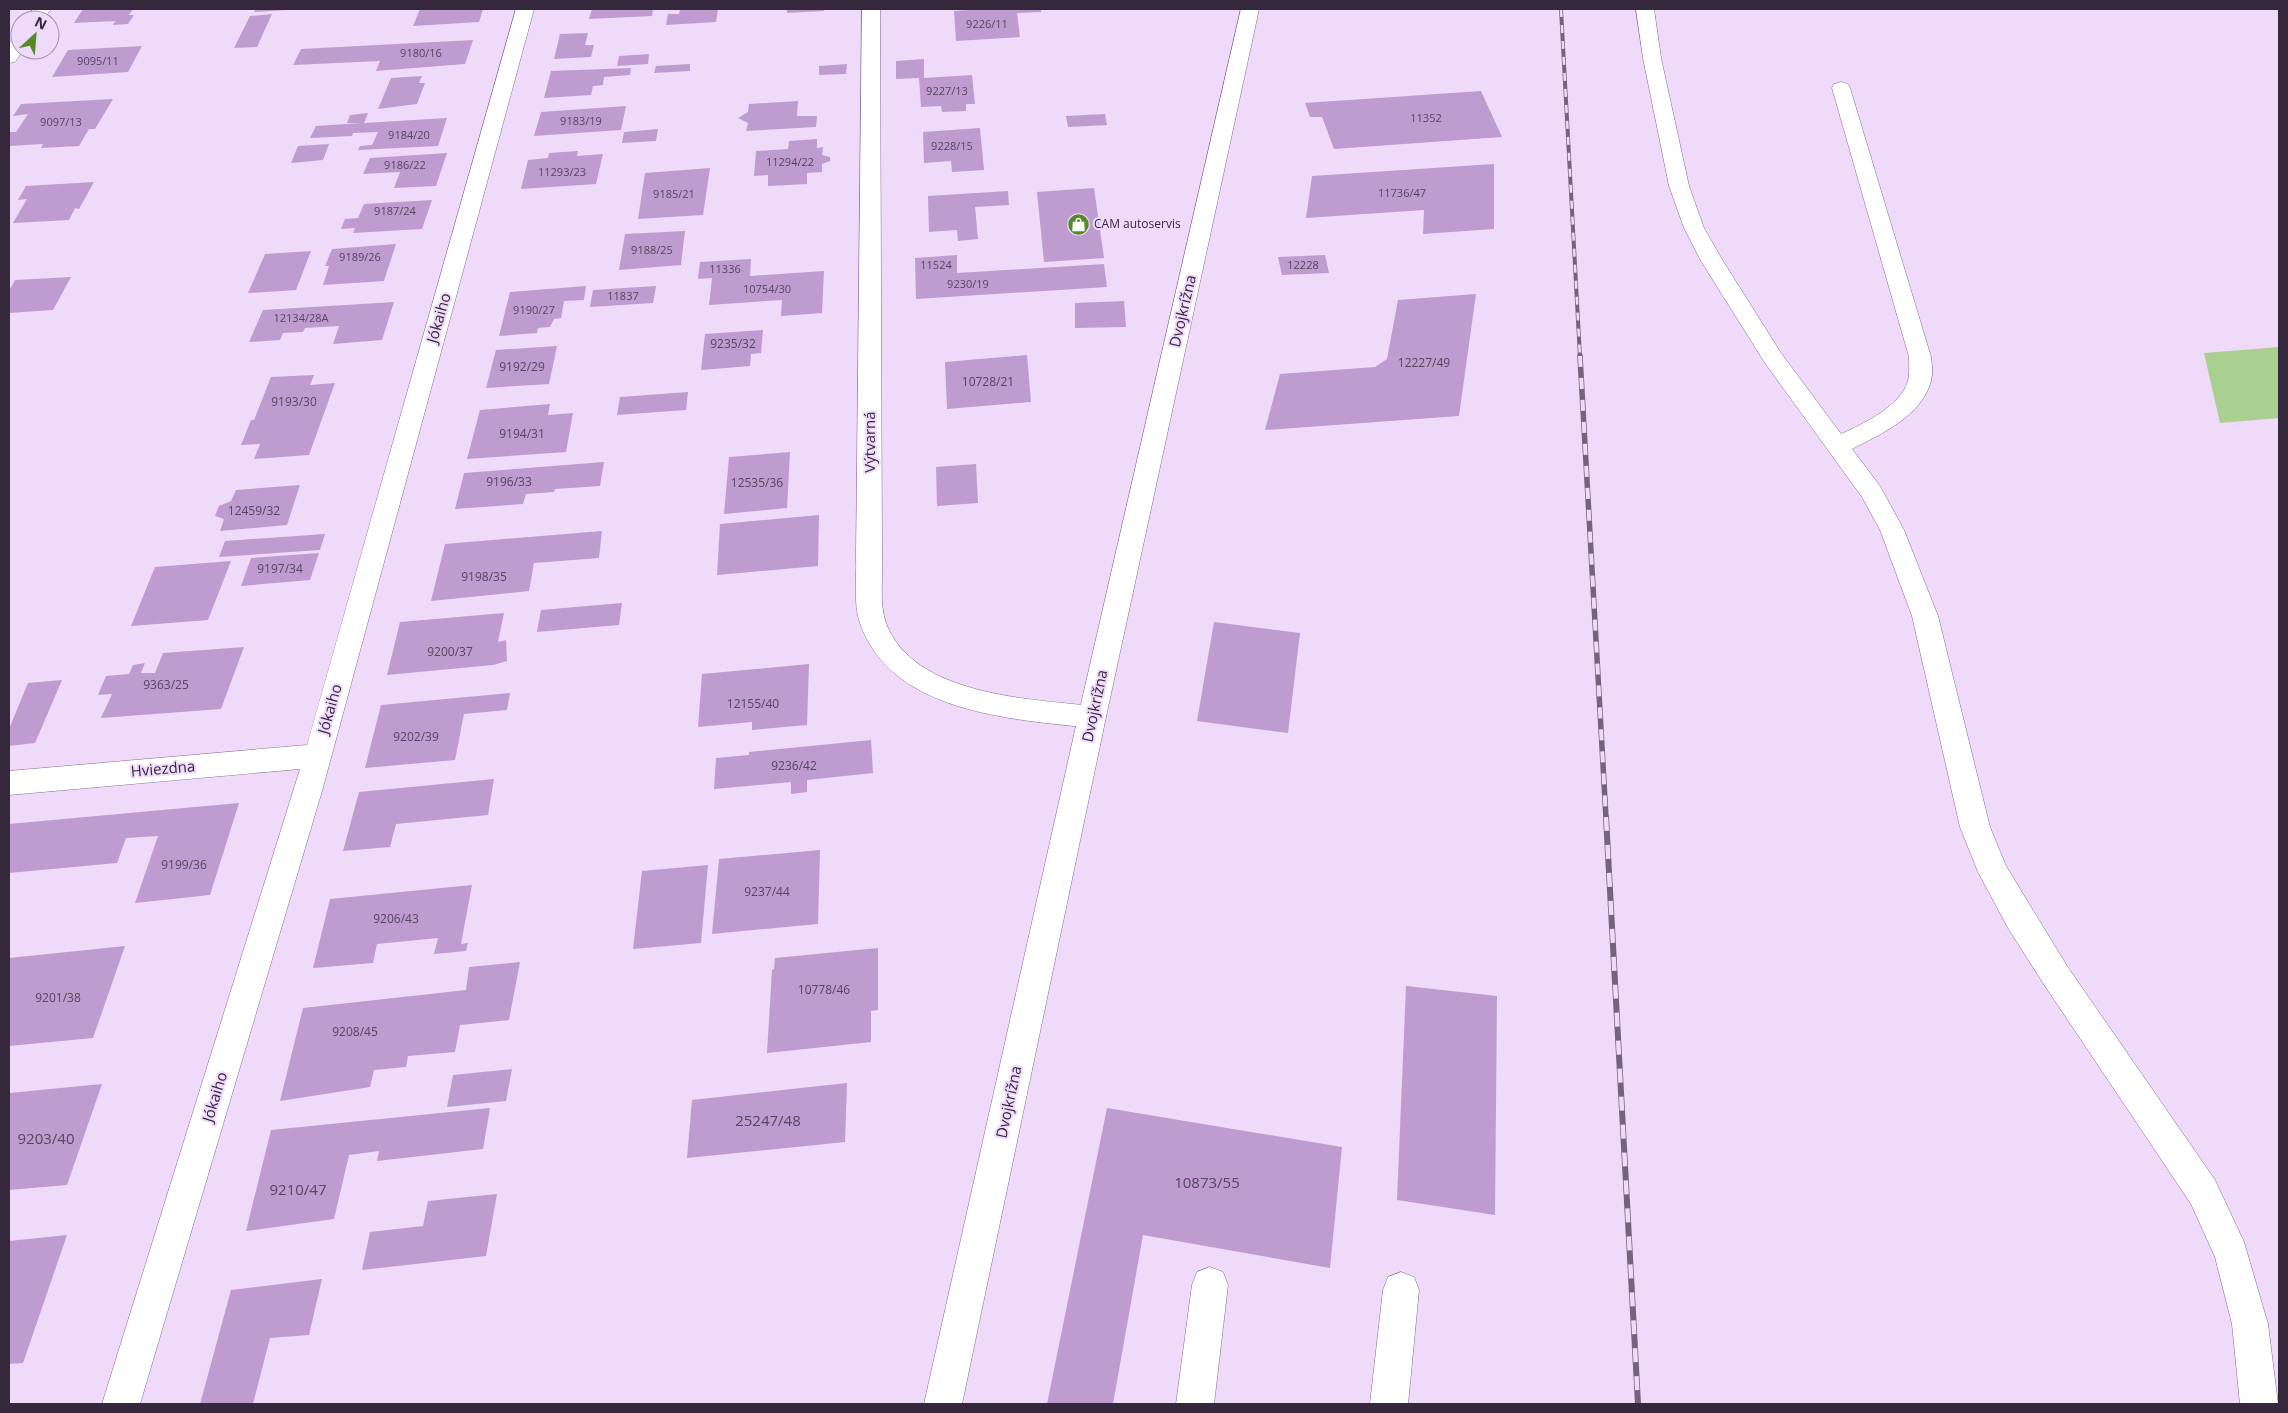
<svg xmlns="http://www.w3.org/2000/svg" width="2288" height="1413" font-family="'Open Sans',sans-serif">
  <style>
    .green { fill: #a9d090 }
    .building { fill: #be9ccf }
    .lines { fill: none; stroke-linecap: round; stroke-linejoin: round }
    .service-casing { stroke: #866796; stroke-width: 1 }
    .minor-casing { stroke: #866796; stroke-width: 1 }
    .tertiary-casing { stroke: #866796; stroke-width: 1 }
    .service { fill: #fff; fill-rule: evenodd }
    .minor { fill: #fff; fill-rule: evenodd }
    .tertiary { fill: #fff; fill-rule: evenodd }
    .rail-far2-casing { stroke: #73637b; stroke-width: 4 }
    .rail-far1-casing { stroke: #73637b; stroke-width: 5.5 }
    .rail-casing { stroke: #73637b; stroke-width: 6 }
    .rail-far2 { stroke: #efdafa; stroke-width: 2.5; stroke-dasharray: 8; stroke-linecap: butt }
    .rail-far1 { stroke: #efdafa; stroke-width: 4; stroke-dasharray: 11; stroke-linecap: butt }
    .rail { stroke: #efdafa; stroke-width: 4.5; stroke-dasharray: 14; stroke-linecap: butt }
    .labels { text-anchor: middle; stroke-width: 4; stroke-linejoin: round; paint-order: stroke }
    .far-number-label { font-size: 11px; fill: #574561 }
    .far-poi-label { font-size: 12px; fill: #35283c; stroke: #efdafa; text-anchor: start }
    .number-label { font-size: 12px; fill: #574561 }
    .street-label { font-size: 15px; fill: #35283c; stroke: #efdafa }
    .near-number-label { font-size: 15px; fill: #574561 }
  </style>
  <rect width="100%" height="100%" fill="#efdafa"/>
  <polygon class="green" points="2279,347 2279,418 2220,423 2204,353"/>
  <g class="building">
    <polygon points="83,9 133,9 129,15 134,15 128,24 113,25 115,21 74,23"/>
    <polygon points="256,9 286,9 287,10 254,12"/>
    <polygon points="420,9 483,9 479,22 413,26"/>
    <polygon points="592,9 653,9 652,16 589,19"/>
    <polygon points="718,9 716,22 666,25 668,14 679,14 680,10"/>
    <polygon points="787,9 824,9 824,11 787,13"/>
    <polygon points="987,9 1041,9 1041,12 1017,13 1020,37 956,41 954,11"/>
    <polygon points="272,14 257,47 234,48 250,16"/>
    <polygon points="588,33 585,45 594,45 591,57 554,59 560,34"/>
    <polygon points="473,40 465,64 376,71 380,61 293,65 301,49"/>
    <polygon points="142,46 128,72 52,77 68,50"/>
    <polygon points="649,54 648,64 617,66 619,56"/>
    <polygon points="924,59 924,78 972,75 975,104 966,104 966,111 942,112 941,106 921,107 919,78 896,79 896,61"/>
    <polygon points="690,64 690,71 654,73 656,66"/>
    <polygon points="847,64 846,74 819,75 819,66"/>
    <polygon points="631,68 630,75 604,77 603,85 593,86 591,95 544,98 551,71"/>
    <polygon points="422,76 419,83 425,83 417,104 378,109 391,78"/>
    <polygon points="1481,91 1502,137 1334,149 1322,117 1310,117 1305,103"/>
    <polygon points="113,99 95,129 89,129 79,146 41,148 43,144 9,146 9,135 10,132 16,132 28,114 13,116 21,104"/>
    <polygon points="798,101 797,116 817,116 816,127 746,131 748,123 738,118 748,112 749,104"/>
    <polygon points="626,106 621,130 534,136 541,112"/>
    <polygon points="368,113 364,123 447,118 438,146 358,150 360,146 372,145 378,132 353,133 352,136 310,138 316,126 361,123 347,123 350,115"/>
    <polygon points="1105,114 1107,125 1068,127 1066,116"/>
    <polygon points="980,128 984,170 952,172 951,161 924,163 923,132"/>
    <polygon points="658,129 656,141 622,143 624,132"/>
    <polygon points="817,139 817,148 823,147 822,155 830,157 830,161 822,164 822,172 807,173 807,184 768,186 768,175 754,176 756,151 788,149 789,141"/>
    <polygon points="329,144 323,160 291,163 298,146"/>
    <polygon points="578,151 577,156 603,154 596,184 521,189 528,160 548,158 549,153"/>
    <polygon points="447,153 436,186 394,188 400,172 363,174 370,158"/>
    <polygon points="1494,164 1494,229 1423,234 1424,210 1306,218 1312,176"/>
    <polygon points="710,168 703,215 638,219 645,173"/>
    <polygon points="94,182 79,209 75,208 69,220 13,223 27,199 18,200 26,186"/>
    <polygon points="1094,188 1104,258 1044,262 1037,192"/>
    <polygon points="1008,191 1009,205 975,207 978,239 958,241 957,230 929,232 928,196"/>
    <polygon points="432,200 422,229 353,233 355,228 341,229 345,219 358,218 364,204"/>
    <polygon points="685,231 681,265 619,270 625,234"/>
    <polygon points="396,244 384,281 323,285 329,266 325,266 332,249"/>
    <polygon points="311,251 296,290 248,293 265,254"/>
    <polygon points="957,255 957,273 1104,264 1107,287 916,299 915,258"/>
    <polygon points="1325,255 1329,273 1282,275 1278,257"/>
    <polygon points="751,259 750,276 824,271 822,313 781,316 782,300 709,305 712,278 698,279 700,262"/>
    <polygon points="71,277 53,310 9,313 9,291 15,280"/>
    <polygon points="586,286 584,300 564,301 561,318 554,319 550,327 538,328 537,333 499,336 510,292"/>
    <polygon points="656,286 653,303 590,307 593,290"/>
    <polygon points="1476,294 1459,416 1265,430 1280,374 1375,367 1387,359 1398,300"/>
    <polygon points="1124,301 1126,327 1075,328 1075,303"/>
    <polygon points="394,302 382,340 333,344 339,326 305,328 303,332 283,333 280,340 249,342 263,310"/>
    <polygon points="763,330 761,353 751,354 750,366 701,370 705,334"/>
    <polygon points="557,346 549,384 486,388 496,350"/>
    <polygon points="1027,355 1031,402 947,409 945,362"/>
    <polygon points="314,375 310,385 335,383 309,455 254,459 260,444 241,445 251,420 254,420 271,377"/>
    <polygon points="688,392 686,410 617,415 620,397"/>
    <polygon points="550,404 548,415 573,413 566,452 467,459 480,410"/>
    <polygon points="790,452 787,508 724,514 729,457"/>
    <polygon points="604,462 600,486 555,489 554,492 526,494 523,504 455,509 464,473"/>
    <polygon points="976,464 978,503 937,506 936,467"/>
    <polygon points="300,485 287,525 220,531 224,519 215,516 219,506 231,501 236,490"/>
    <polygon points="819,515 818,566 717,575 720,524"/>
    <polygon points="602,531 599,558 534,563 529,591 431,601 445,544"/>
    <polygon points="325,534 320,550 219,557 225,541"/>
    <polygon points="319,553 310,580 241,586 251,558"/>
    <polygon points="231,561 208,620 131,626 155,567"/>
    <polygon points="622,603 619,625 537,632 541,610"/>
    <polygon points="504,613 498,642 506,640 507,661 493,665 387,675 400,622"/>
    <polygon points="1214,622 1300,633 1288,733 1197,721"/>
    <polygon points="244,647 221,709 101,718 112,694 98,695 106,676 129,674 133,665 145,663 141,673 155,673 163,653"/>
    <polygon points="809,664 807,725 752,730 752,722 698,727 702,674"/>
    <polygon points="62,680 35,743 9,746 9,729 28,683"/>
    <polygon points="510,693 507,710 464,714 455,760 365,768 381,705"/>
    <polygon points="871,740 873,773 807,780 807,792 791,794 791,782 714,789 716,758 749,755 749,752"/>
    <polygon points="494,779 488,815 396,824 390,847 343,851 359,792"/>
    <polygon points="239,803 210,895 135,903 158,836 126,838 117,863 9,873 9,824"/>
    <polygon points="820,850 818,924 712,934 719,859"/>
    <polygon points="708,865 701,943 633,949 642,871"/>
    <polygon points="472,885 461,944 468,943 466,951 434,954 438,938 377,944 373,963 313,968 330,899"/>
    <polygon points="125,946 93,1038 9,1046 9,958"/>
    <polygon points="878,948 878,1010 871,1011 871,1042 767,1053 772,970 774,969 775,958"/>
    <polygon points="520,962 509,1020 460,1025 455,1052 408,1056 406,1067 374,1070 370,1087 280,1101 303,1008 466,990 469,967"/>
    <polygon points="1406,986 1497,996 1495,1215 1397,1200"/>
    <polygon points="512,1069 506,1101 447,1107 453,1075"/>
    <polygon points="847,1083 845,1142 687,1158 692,1100"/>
    <polygon points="102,1084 67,1185 9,1190 9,1093"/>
    <polygon points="490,1108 483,1149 377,1161 379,1151 349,1155 334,1219 246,1231 271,1130"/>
    <polygon points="1107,1108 1342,1147 1330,1268 1143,1235 1113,1404 1047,1404"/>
    <polygon points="497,1194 486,1256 362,1270 370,1232 423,1226 428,1201"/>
    <polygon points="67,1235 23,1363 9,1364 9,1241"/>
    <polygon points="322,1279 309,1335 270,1338 253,1404 200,1404 231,1290"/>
  </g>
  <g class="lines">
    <defs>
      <g id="service">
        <path d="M1636,9h18l7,49 28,128 15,42 19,33 58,92 60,81c22,-10 60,-28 67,-53 2,-8 1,-16 1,-24l-77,-269 2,-4 7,-2 7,2 2,4 81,269c1,8 2,16 0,24 -9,35 -50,53 -79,68l28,37 24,44 34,86 52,211 16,39 61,100 148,214 29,62 24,82 10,80h-38l-8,-80 -17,-67 -24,-53 -146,-218 -37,-58 -30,-56 -18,-45 -48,-211 -32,-86 -18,-33 -97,-134 -64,-102 -17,-33 -15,-42 -26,-128z"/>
        <polygon points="1210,1267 1223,1272 1228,1285 1214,1404 1176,1404 1192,1285 1197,1272"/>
      </g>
      <g id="minor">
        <polygon points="33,9 51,9 43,20 25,20"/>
        <polygon points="516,9 534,9 322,791 140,1404 102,1404 300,769 9,795 9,771 307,745"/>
        <path d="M862,9h18l2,549c1,20 -3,45 4,65 27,72 142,76 206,83l10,3 4,8 -4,8 -10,3c-81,-9 -201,-15 -232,-105 -7,-20 -3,-45 -4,-65z"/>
        <polygon points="20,36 20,50 23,50 15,62 9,63 9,44 14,37"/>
        <polygon points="1401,1272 1414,1277 1419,1290 1408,1404 1370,1404 1383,1290 1388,1277"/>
      </g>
      <polygon id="tertiary" points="1241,9 1259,9 1106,717 962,1404 924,1404 1078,717"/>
    </defs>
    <use href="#service" class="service-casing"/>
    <use href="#minor" class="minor-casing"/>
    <use href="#tertiary" class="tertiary-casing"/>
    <use href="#service" class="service"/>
    <use href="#minor" class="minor"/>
    <use href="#tertiary" class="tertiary"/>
    <defs>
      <polyline id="rail-far2" points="1561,9 1580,357"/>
      <polyline id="rail-far1" points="1580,356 1606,818"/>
      <polyline id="rail" points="1606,817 1638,1404"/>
    </defs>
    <use href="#rail-far2" class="rail-far2-casing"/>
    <use href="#rail-far1" class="rail-far1-casing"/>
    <use href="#rail" class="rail-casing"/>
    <use href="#rail-far2" class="rail-far2"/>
    <use href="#rail-far1" class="rail-far1"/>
    <use href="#rail" class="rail"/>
  </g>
  <defs>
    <symbol id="shop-disc" viewBox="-11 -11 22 22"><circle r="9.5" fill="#548b25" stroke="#efdafa"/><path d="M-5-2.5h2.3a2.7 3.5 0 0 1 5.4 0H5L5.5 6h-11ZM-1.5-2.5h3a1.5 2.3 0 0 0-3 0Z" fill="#fff"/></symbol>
  </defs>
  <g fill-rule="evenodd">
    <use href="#shop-disc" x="1066" y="212" width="25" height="25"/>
  </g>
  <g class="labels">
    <g class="far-number-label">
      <text x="987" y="28">9226/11</text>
      <text x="421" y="57">9180/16</text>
      <text x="98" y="65">9095/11</text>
      <text x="947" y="95">9227/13</text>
      <text x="1426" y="122">11352</text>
      <text x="581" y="125">9183/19</text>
      <text x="61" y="126">9097/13</text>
      <text x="409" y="139">9184/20</text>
      <text x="952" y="150">9228/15</text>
      <text x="790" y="166">11294/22</text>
      <text x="405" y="169">9186/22</text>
      <text x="562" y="176">11293/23</text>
      <text x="1402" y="197">11736/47</text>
      <text x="674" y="198">9185/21</text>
      <text x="395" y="215">9187/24</text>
      <text x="652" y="254">9188/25</text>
      <text x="360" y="261">9189/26</text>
      <text x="936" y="269">11524</text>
      <text x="1303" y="269">12228</text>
      <text x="725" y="273">11336</text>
      <text x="968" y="288">9230/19</text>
      <text x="767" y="293">10754/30</text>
      <text x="623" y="300">11837</text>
      <text x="534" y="314">9190/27</text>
      <text x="301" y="322">12134/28A</text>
    </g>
    <g class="far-poi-label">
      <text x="1094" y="228">CAM autoservis</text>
    </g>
    <g class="number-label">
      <text x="733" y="348">9235/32</text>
      <text x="1424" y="367">12227/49</text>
      <text x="522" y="371">9192/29</text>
      <text x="988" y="386">10728/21</text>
      <text x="294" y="406">9193/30</text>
      <text x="522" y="438">9194/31</text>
      <text x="509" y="486">9196/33</text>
      <text x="757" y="487">12535/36</text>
      <text x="254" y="515">12459/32</text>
      <text x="280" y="573">9197/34</text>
      <text x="484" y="581">9198/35</text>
      <text x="450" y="656">9200/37</text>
      <text x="166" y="689">9363/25</text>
      <text x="753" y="708">12155/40</text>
      <text x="416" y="741">9202/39</text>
      <text x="794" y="770">9236/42</text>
      <text x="184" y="869">9199/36</text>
      <text x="767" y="896">9237/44</text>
      <text x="396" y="923">9206/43</text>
      <text x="824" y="994">10778/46</text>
      <text x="58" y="1002">9201/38</text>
      <text x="355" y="1036">9208/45</text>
    </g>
    <g class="street-label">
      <text transform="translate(1183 311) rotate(-77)" y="5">Dvojkrížna</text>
      <text transform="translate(439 318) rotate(-74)" y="5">Jókaiho</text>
      <text transform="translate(870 442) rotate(-90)" y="5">Výtvarná</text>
      <text transform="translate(1095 706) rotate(-78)" y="5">Dvojkrížna</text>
      <text transform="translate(330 709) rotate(-74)" y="5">Jókaiho</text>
      <text transform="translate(163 769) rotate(-5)" y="5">Hviezdna</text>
      <text transform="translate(215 1097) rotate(-73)" y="5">Jókaiho</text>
      <text transform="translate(1009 1102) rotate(-78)" y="5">Dvojkrížna</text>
    </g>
    <g class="near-number-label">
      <text x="768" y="1126">25247/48</text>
      <text x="46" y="1144">9203/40</text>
      <text x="1207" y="1188">10873/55</text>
      <text x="298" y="1195">9210/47</text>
    </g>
  </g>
  <rect width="2288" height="1413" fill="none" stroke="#35283c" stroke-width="20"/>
  <g transform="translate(35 35) rotate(26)"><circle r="24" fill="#efdafa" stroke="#a593ae"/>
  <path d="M0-4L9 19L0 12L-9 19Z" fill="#548b25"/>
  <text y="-8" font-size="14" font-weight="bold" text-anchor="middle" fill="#35283c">N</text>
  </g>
</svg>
